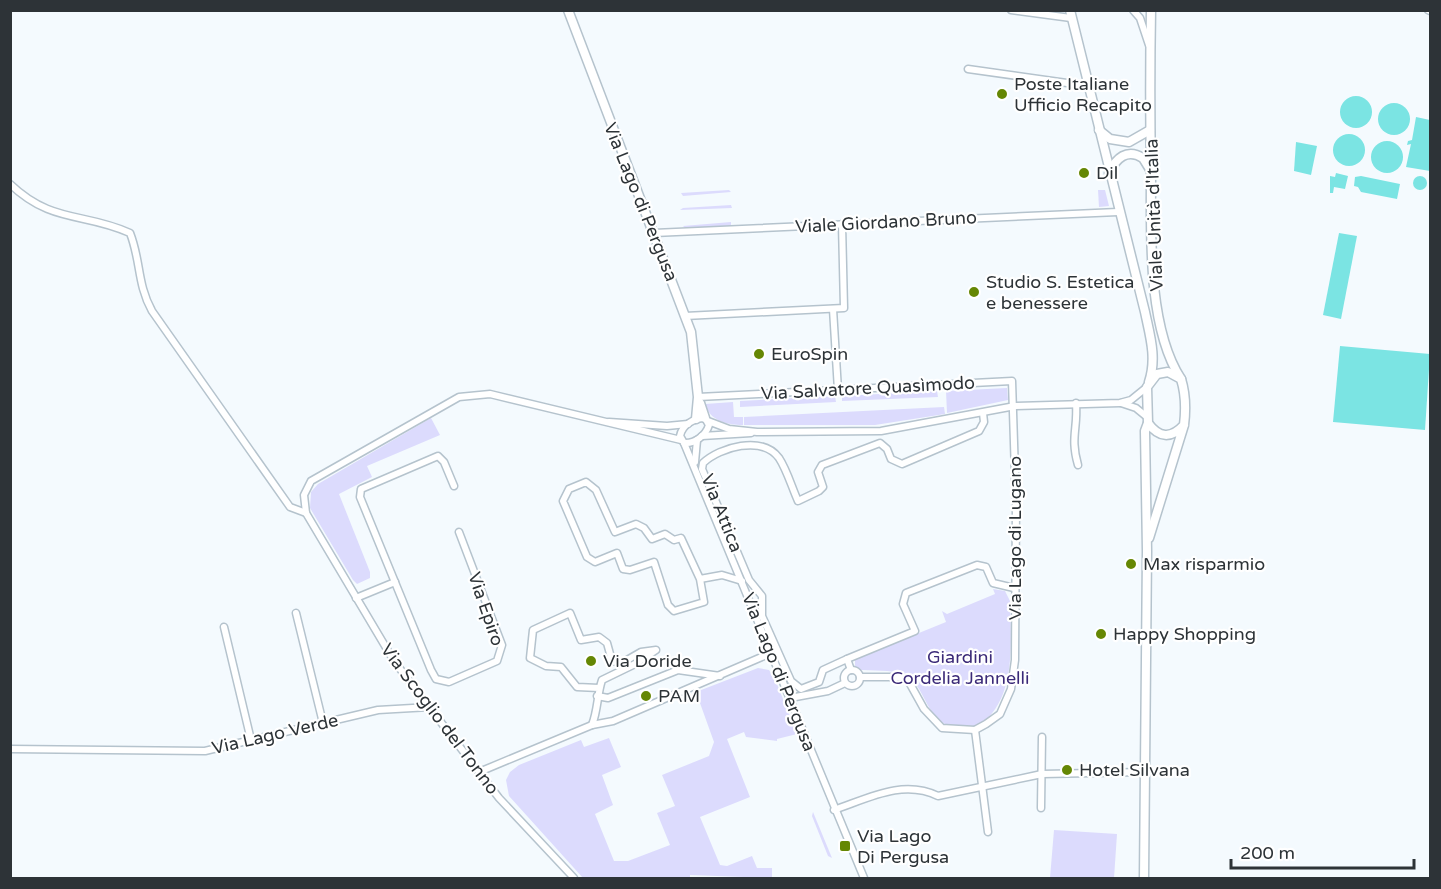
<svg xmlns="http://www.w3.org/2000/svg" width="1441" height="889" font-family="'Varela Round',sans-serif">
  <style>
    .green { fill: #dcdbfd }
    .water { fill: #7be4e3 }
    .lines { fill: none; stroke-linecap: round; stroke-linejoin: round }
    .street-casing { stroke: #b5c3cd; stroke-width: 9 }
    .secondary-casing { stroke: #b5c3cd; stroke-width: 11 }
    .street { stroke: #fff; stroke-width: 6 }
    .secondary { stroke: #fff; stroke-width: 8 }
    .poi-dot { fill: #658704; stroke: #fff; stroke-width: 2 }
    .labels { text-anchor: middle; stroke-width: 4.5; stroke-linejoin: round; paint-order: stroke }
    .poi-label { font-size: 18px; fill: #2d3337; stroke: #fff; text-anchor: start }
    .street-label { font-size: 18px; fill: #2d3337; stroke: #fff }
    .park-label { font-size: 18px; fill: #3b2a78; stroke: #fff }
  </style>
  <rect width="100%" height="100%" fill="#f4fafe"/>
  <g class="green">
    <polygon points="729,190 731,192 683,196 681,193"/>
    <polygon points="1098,190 1105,190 1109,206 1099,207"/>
    <polygon points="731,205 732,208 680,210 683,208"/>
    <polygon points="731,222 731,226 685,228 683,226"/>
    <polygon points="1007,388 1008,400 947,413 946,391"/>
    <polygon points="937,391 938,397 842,401 842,396"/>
    <polygon points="835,396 836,402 740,407 740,401"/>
    <path d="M733,402l1,15h9v8c-16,0 -33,-4 -38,-21z"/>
    <polygon points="944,407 945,414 875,425 744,425 744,417"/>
    <polygon points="431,418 440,435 367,466 372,477 339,494 370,572 370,578 357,584 353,580 310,508 311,492 318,484"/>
    <path d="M993,589l12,2 5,10c1,42 7,100 -32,125 -56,12 -46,-39 -74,-51 -14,-6 -31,-4 -46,-5l-3,-3v-8l91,-37 -4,-11 5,3 48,-20z"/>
    <polygon points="758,668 769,670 775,679 797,734 777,739 777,741 746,737 744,732 727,739 750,797 700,817 720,865 727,866 752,856 757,868 772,868 772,878 690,875 690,878 583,878 509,796 506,780 510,772 519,765 581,740 584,747 609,738 621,767 602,775 613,805 595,814 614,861 628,861 670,845 657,813 675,806 662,775 709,756 714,742 696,692"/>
    <polygon points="813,812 832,858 828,856 812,816"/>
    <polygon points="1054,830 1117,834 1114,878 1050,878"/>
  </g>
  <g class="water">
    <circle cx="1356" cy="112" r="16"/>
    <circle cx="1394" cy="119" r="16"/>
    <polygon points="1416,117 1430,120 1430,171 1406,167 1411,144 1407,145 1408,141 1412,140"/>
    <circle cx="1349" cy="150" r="16"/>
    <circle cx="1387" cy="157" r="16"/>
    <polygon points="1296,142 1317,146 1311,175 1294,171"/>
    <polygon points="1336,173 1348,176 1345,189 1334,187 1333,193 1330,193 1330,176 1335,177"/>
    <circle cx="1420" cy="183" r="7"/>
    <polygon points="1361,176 1400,184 1397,199 1361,192 1358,187 1354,186 1355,177"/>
    <polygon points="1339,233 1357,236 1341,319 1323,315"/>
    <polygon points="1340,346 1430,354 1425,430 1333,422"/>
  </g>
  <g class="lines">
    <defs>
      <g id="street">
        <polyline points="1011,10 1071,18"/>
        <polyline points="1133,10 1140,18 1149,45"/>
        <polyline points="1428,10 1430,11"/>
        <polyline points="968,69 1088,86"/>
        <path d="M10,184c42,40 74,28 120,49 11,28 7,51 22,78l138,196 16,6"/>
        <polyline points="654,233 1118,212"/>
        <polyline points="833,309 838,390"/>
        <polyline points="685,316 844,308 842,224"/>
        <polyline points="698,397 1012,381 1016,505 1015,660 1011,689 1000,714 986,724 975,730 942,728 924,709 909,682 900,677 860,677"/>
        <path d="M1076,403c2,26 -6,34 2,62"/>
        <polyline points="1121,403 1136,408 1147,417"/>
        <path d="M705,418l4,7c-3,10 -14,19 -25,18l-4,-7c2,-11 14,-18 25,-18z"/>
        <polyline points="708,421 729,429 757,432 881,431 1015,406 1120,403 1131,400 1147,387"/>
        <polyline points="609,422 667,426 688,424"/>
        <polyline points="702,436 751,433"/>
        <polyline points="684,443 864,878"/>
        <polyline points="695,462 697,440"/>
        <polyline points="454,486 444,462 438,456 361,489 360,497 431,670 436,679 449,682 497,661 502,645 459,532"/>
        <polyline points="700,579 704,602 674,611 668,605 654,562 630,570 623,569 617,553 595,562 587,557 563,501 569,489 586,482 596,490 615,532 636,524 644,528 652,539 665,534 674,540 681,538 700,579 722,575 742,581"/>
        <polyline points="356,598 395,582"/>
        <polyline points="296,613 323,723"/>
        <polyline points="224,627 251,740"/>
        <path d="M847,659l-24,11 -4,12 -18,7 -10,-8 -29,-65v-20l-13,-16 -47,-111 1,-6c17,-16 59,-28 76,-5 8,12 13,30 19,43l21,-10 4,-4 -5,-15 4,-7 58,-22 7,6 4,10 11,5 77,-33 5,-9 -1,-9"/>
        <circle cx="852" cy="678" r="8"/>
        <polyline points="851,670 847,659 915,631 903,604 906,593 977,565 986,567 993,583 1014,588"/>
        <polyline points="597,696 608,698 678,670 720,676"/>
        <polyline points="790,698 828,691 845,683"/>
        <path d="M592,725c6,-15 5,-30 10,-45l33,-16 21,-14 -15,2 -19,11 -10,-2 -5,-18 -8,-6 -18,3 -11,-27 -37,17 -3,28 16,8 15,1 16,20 22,1"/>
        <polyline points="975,730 988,832"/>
        <polyline points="10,749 205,751 378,710 430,707"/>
        <polyline points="479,772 592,725 613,721 771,653"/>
        <polyline points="1041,808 1042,737"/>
        <path d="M834,810c35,-12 69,-31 104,-14l104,-22 102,-2"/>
        <polyline points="574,878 499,798 394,661 306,513 304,495 311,481 459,397 490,394 681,440"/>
      </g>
      <g id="secondary">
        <polyline points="568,10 691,332 698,397 696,419"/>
        <path d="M1070,10l75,302c5,24 12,46 4,70"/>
        <path d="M1151,10c-1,54 -1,108 0,162 0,60 -4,155 30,207"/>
        <polyline points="1099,130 1110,139 1129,142 1150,130"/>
        <path d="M1109,173c7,-15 18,-25 34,-15l8,13"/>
        <polyline points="700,403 705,418"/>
        <path d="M1149,538l35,-113c2,-16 2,-30 -3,-46l-13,-7 -11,2 -10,13 1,36c11,15 23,16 36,2"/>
        <polyline points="1144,878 1147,551 1145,431 1148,423"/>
      </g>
    </defs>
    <use href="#street" class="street-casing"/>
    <use href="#secondary" class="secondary-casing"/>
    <use href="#street" class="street"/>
    <use href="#secondary" class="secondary"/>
  </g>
  <g class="poi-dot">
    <circle cx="1002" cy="94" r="6"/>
    <circle cx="1084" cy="173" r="6"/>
    <circle cx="974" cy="292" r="6"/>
    <circle cx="759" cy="354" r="6"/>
    <circle cx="1131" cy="564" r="6"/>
    <circle cx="1101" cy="634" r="6"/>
    <circle cx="591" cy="661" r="6"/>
    <circle cx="646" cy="696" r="6"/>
    <circle cx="1067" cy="770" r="6"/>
    <rect x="839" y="840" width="12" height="12" rx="3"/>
  </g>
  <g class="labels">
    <g class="poi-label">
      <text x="1014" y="90">Poste Italiane<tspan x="1014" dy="21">Ufficio Recapito</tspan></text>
      <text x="1096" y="179">Dil</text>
      <text x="986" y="288">Studio S. Estetica<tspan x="986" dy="21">e benessere</tspan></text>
      <text x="771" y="360">EuroSpin</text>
      <text x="1143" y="570">Max risparmio</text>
      <text x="1113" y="640">Happy Shopping</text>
      <text x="603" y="667">Via Doride</text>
      <text x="658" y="702">PAM</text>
      <text x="1079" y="776">Hotel Silvana</text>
      <text x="857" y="842">Via Lago<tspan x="857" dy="21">Di Pergusa</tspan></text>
    </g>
    <g class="street-label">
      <text transform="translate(641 202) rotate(68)" y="6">Via Lago di Pergusa</text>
      <text transform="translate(1154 215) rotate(-92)" y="6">Viale Unità d'Italia</text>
      <text transform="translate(886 222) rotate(-3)" y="6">Viale Giordano Bruno</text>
      <text transform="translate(868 388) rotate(-3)" y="6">Via Salvatore Quasìmodo</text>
      <text transform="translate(722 513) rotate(68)" y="6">Via Attica</text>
      <text transform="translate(1015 538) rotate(-90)" y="6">Via Lago di Lugano</text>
      <text transform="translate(486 609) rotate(71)" y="6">Via Epiro</text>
      <text transform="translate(779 672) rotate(68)" y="6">Via Lago di Pergusa</text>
      <text transform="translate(440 719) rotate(53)" y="6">Via Scoglio del Tonno</text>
      <text transform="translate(275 734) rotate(-13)" y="6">Via Lago Verde</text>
    </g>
    <g class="park-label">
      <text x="960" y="663">Giardini<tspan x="960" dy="21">Cordelia Jannelli</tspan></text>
    </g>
  </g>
  <rect width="1441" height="889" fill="none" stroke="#2d3337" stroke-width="24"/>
  <path d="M1231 859v9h183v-9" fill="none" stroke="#2d3337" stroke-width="3"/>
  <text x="1240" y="859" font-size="18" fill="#2d3337" stroke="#ffffff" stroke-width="4.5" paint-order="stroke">200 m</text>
</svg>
